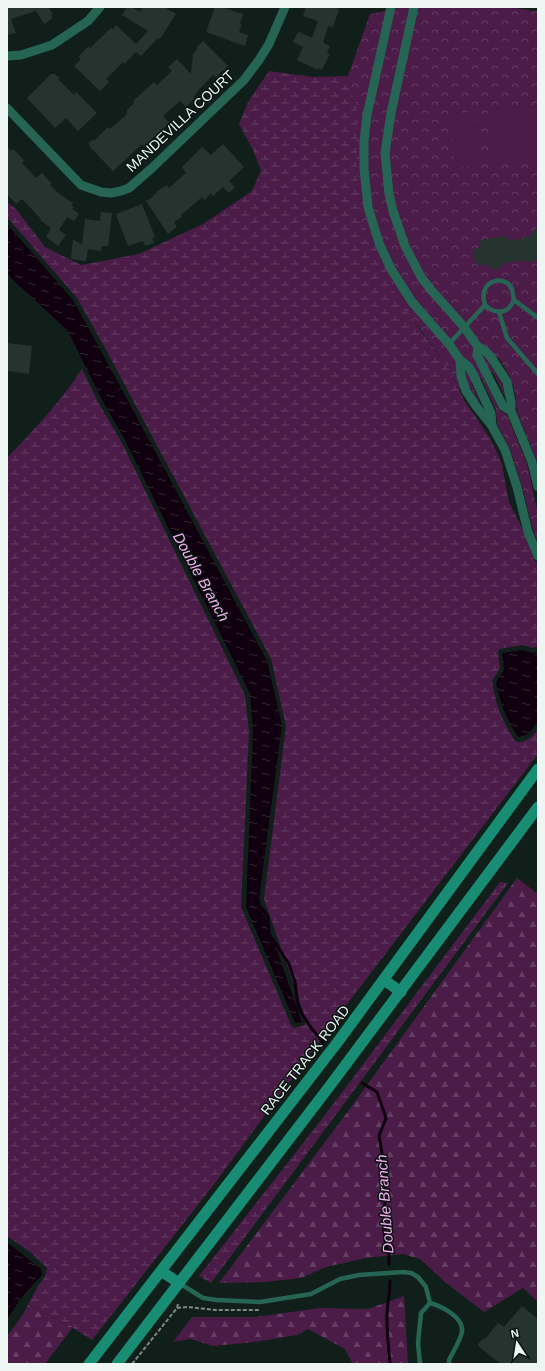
<svg xmlns="http://www.w3.org/2000/svg" width="545" height="1371" font-family="Helvetica,sans-serif">
  <style>
    .forest { fill: url(#forest-firs) }
    .wetland { fill: url(#wetland-marsh) }
    .park { fill: url(#park-crowns) }
    .pitch { fill: #4a1c47 }
    .water { fill: url(#water-ripples) }
    .lines { fill: none; stroke-linecap: round; stroke-linejoin: round }
    .stream { stroke: #10000f; stroke-width: 3 }
    .building { fill: #26342f }
    .path { stroke: #7d8985; stroke-width: 2; stroke-dasharray: 4 2; stroke-linecap: butt }
    .service { stroke: #266454; stroke-width: 4.5 }
    .minor { stroke: #266454; stroke-width: 9 }
    .secondary { stroke: #188d74; stroke-width: 11 }
    .labels { text-anchor: middle; stroke-width: 3; stroke-linejoin: round; paint-order: stroke }
    .street-label { font-size: 14px; fill: #edf6f3; stroke: #081511 }
    .water-label { font-size: 15px; font-style: italic; fill: #f9aef2; stroke: #081511 }
  </style>
  <defs>
    <pattern id="forest-firs" width="22" height="20" patternUnits="userSpaceOnUse"><rect width="22" height="20" fill="#4a1c47"/><path d="M5 1l3.5 6h-7zM16 11l3.5 6h-7z" fill="#643e62"/></pattern>
    <pattern id="wetland-marsh" width="20" height="14" patternUnits="userSpaceOnUse"><rect width="20" height="14" fill="#4a1c47"/><path d="M1 5h8M5 5V1M11 12h8M15 12V8" fill="none" stroke="#643e62"/></pattern>
    <pattern id="park-crowns" width="20" height="18" patternUnits="userSpaceOnUse"><rect width="20" height="18" fill="#4a1c47"/><path d="M2 6a3 3 0 1 1 6 0M12 15a3 3 0 1 1 6 0" fill="none" stroke="#643e62"/></pattern>
    <pattern id="water-ripples" width="26" height="14" patternUnits="userSpaceOnUse"><rect width="26" height="14" fill="#10000f"/><path d="M2 4q2-2 4 0t4 0M15 11q2-2 4 0t4 0" fill="none" stroke="#332632"/></pattern>
  </defs>
  <rect width="100%" height="100%" fill="#111f1a"/>
  <g class="forest">
    <polygon points="517,878 538,894 538,1302 523,1288 484,1312 445,1282 420,1259 403,1254 366,1258 326,1267 301,1278 265,1282 219,1283 349,1110"/>
    <polygon points="404,1296 408,1364 353,1364 345,1349 308,1329 297,1335 255,1342 213,1346 191,1339 173,1342 192,1317 256,1317 320,1308 368,1309"/>
    <polygon points="28,1305 73,1327 45,1364 7,1364 7,1336 22,1316"/>
  </g>
  <g class="wetland">
    <path d="M269,71l44,6 35,-1 9,34v59l23,85 38,73 32,43 14,30 26,38 11,23 8,41 13,26 11,29 5,8v81l-5,2 -10,-3 -24,4 -1,3 2,16 -8,13c4,25 10,39 23,60 10,3 18,-4 23,-12v25l-200,262 -123,167 -123,157 -19,-12v-1l-45,-22 10,-19 7,-9 2,-9 -18,-17 -22,-15v-778c25,-26 55,-58 75,-89l16,33 24,41 123,252 4,37 -8,175 50,118 3,3 11,-3 1,-5 -42,-121 22,-173 -15,-67 -166,-311 -28,-50 -70,-81v-15l9,7 29,38 36,18 58,-11 64,-30 49,-33 9,-21 -8,-20 -14,-26 9,-22z"/>
    <polygon points="500,882 508,883 211,1283 199,1276 325,1115"/>
  </g>
  <path class="park" d="M404,7h105l25,4h4v453l-21,-52 1,-3 -2,-1c1,-20 -7,-34 -18,-51l-9,6 13,21 4,15 -13,-27 -10,5 16,32 8,6 20,49 11,50v29l-5,-13 -11,-44 -12,-37 -13,-25 -1,-14 -15,-32 -10,4 10,23 -14,-22 -8,6 -9,-19 -53,-73 -17,-43 -19,-33 -4,-52v-59l-9,-34 22,-62z"/>
  <g class="pitch">
    <polygon points="537,106 538,107 538,161 523,163 518,159 515,162 496,164 490,160 487,114 490,110 508,108 514,112 518,107"/>
    <polygon points="471,112 477,115 481,162 478,166 459,167 454,164 451,118 453,114"/>
  </g>
  <g class="water">
    <polygon points="7,224 73,300 125,395 267,661 282,725 259,899 302,1022 295,1023 246,907 253,732 250,694 125,440 102,400 68,331 12,279 7,272"/>
    <path d="M523,650l10,3 5,-1v69l-9,13 -11,3c-12,-19 -18,-33 -22,-55l8,-12 -2,-17z"/>
    <polygon points="7,1242 41,1269 42,1275 22,1297 7,1319"/>
  </g>
  <g class="lines">
    <g class="stream">
      <polyline points="262,908 268,917 269,931"/>
      <polyline points="272,938 289,964 295,982 298,1005 302,1014 312,1029 323,1042"/>
      <polyline points="362,1083 377,1092 386,1118 379,1136 386,1175 384,1229 385,1241 389,1254 389,1264"/>
      <path d="M390,1281c0,14 -4,27 -3,41 0,14 2,28 3,42"/>
    </g>
  </g>
  <g class="building">
    <polygon points="7,7 48,7 53,14 51,15 52,17 51,19 44,24 36,11 11,19 16,33 7,35"/>
    <polygon points="127,7 131,7 140,12 143,7 164,7 176,14 160,39 158,38 141,56 136,52 124,64 123,62 106,79 109,82 100,91 74,66 81,59 78,57 89,46 90,48 111,28 113,29 116,25 136,44 148,31 122,15"/>
    <polygon points="215,7 221,7 243,14 240,24 242,25 239,32 248,35 245,46 206,32"/>
    <polygon points="306,7 332,7 339,9 333,27 328,26 323,43 330,46 327,53 330,54 322,70 318,68 318,70 297,60 303,47 293,42 297,34 299,32 312,38 318,21 303,16"/>
    <polygon points="203,41 228,66 218,75 215,77 213,75 196,93 194,97 195,98 186,107 180,101 163,116 169,123 144,146 142,144 113,171 89,146 89,143 92,140 95,140 108,127 110,129 127,114 127,110 134,103 133,101 154,82 157,85 172,71 168,67 177,59 191,74 193,54 198,48 197,47"/>
    <polygon points="51,74 55,74 59,77 58,79 74,95 76,92 97,113 78,131 66,118 55,128 27,98"/>
    <polygon points="223,144 244,167 229,181 235,187 229,193 223,187 213,196 211,193 204,200 202,197 181,215 182,217 174,222 177,227 168,234 146,201 154,196 153,195 157,193 156,192 167,185 169,188 186,173 182,167 202,147 211,155"/>
    <polygon points="7,146 11,151 13,149 24,160 22,163 36,178 42,173 52,184 50,185 58,193 73,203 71,205 74,207 72,209 79,214 74,221 67,217 59,230 66,235 58,246 46,237 51,228 40,220 41,219 22,199 16,204 7,194"/>
    <polygon points="142,204 155,237 152,238 154,243 145,246 143,241 128,246 116,214"/>
    <polygon points="101,212 112,213 108,246 102,246 101,251 88,249 86,261 71,259 73,239 82,245 85,219 100,221"/>
    <polygon points="538,226 538,260 526,262 526,260 504,263 504,265 500,266 500,269 492,270 492,266 488,267 488,264 477,266 476,259 474,260 473,249 480,248 479,240 508,236 508,240 524,239 523,237 531,236"/>
    <polygon points="7,343 32,346 29,374 7,371"/>
    <polygon points="522,1306 538,1319 538,1364 501,1364 478,1346 478,1344 484,1338 485,1339 498,1323 504,1327"/>
  </g>
  <g class="lines">
    <g class="path">
      <polyline points="177,1308 187,1307 216,1310 259,1310"/>
      <polyline points="132,1364 177,1308 178,1304"/>
    </g>
    <g class="service">
      <polyline points="514,300 538,318"/>
      <polyline points="499,312 507,338 538,374"/>
      <path d="M449,344l36,-39c-9,-28 27,-33 28,-10 1,4 1,6 -1,9 -7,11 -19,9 -27,1"/>
      <polyline points="179,1283 203,1298 217,1300 260,1302 311,1294 340,1279 359,1275 403,1272 411,1273 418,1277 426,1287 430,1303"/>
      <path d="M430,1303c11,3 34,14 32,29 -2,9 -9,20 -13,28v4"/>
      <polyline points="420,1364 418,1343 421,1313 430,1303"/>
    </g>
    <g class="minor">
      <polyline points="391,7 367,115 364,141 364,168 368,207 379,243 391,269 412,302 449,344 460,360 461,376 466,391 476,406 492,426 505,450 517,487 528,532 538,556"/>
      <polyline points="414,7 391,113 385,153 389,194 393,211 405,246 421,277 432,291 464,327 478,347 485,351 491,357 507,382 511,402 511,411 532,462 538,487"/>
      <polyline points="7,56 21,55 52,45 88,21 100,7"/>
      <polyline points="7,108 81,185 101,192 111,193 121,191 129,188 152,168 244,80 259,60 269,44 285,7"/>
      <polyline points="478,347 477,355 503,406 511,411"/>
      <polyline points="460,360 468,366 473,374 491,413 492,426"/>
    </g>
    <g class="secondary">
      <polyline points="384,980 401,992"/>
      <polyline points="161,1271 179,1283"/>
      <polyline points="89,1364 337,1043 538,769"/>
      <polyline points="117,1364 329,1087 538,807"/>
    </g>
  </g>
  <g class="labels">
    <g class="street-label">
      <text transform="translate(180 121) rotate(-43)" y="5">MANDEVILLA COURT</text>
      <text transform="translate(305 1060) rotate(-52)" y="5">RACE TRACK ROAD</text>
    </g>
    <g class="water-label">
      <text transform="translate(201 577) rotate(61)" y="5">Double Branch</text>
      <text transform="translate(385 1204) rotate(-94)" y="5">Double Branch</text>
    </g>
  </g>
  <rect width="545" height="1371" fill="none" stroke="#edf6f3" stroke-width="16"/>
  <g transform="translate(517 1343) rotate(348)" stroke="#081511" stroke-width="3" paint-order="stroke">
  <path d="M0-3L7 15L0 10L-7 15Z" fill="#edf6f3"/>
  <text y="-6" font-size="11" font-weight="bold" text-anchor="middle" fill="#edf6f3">N</text>
  </g>
</svg>
